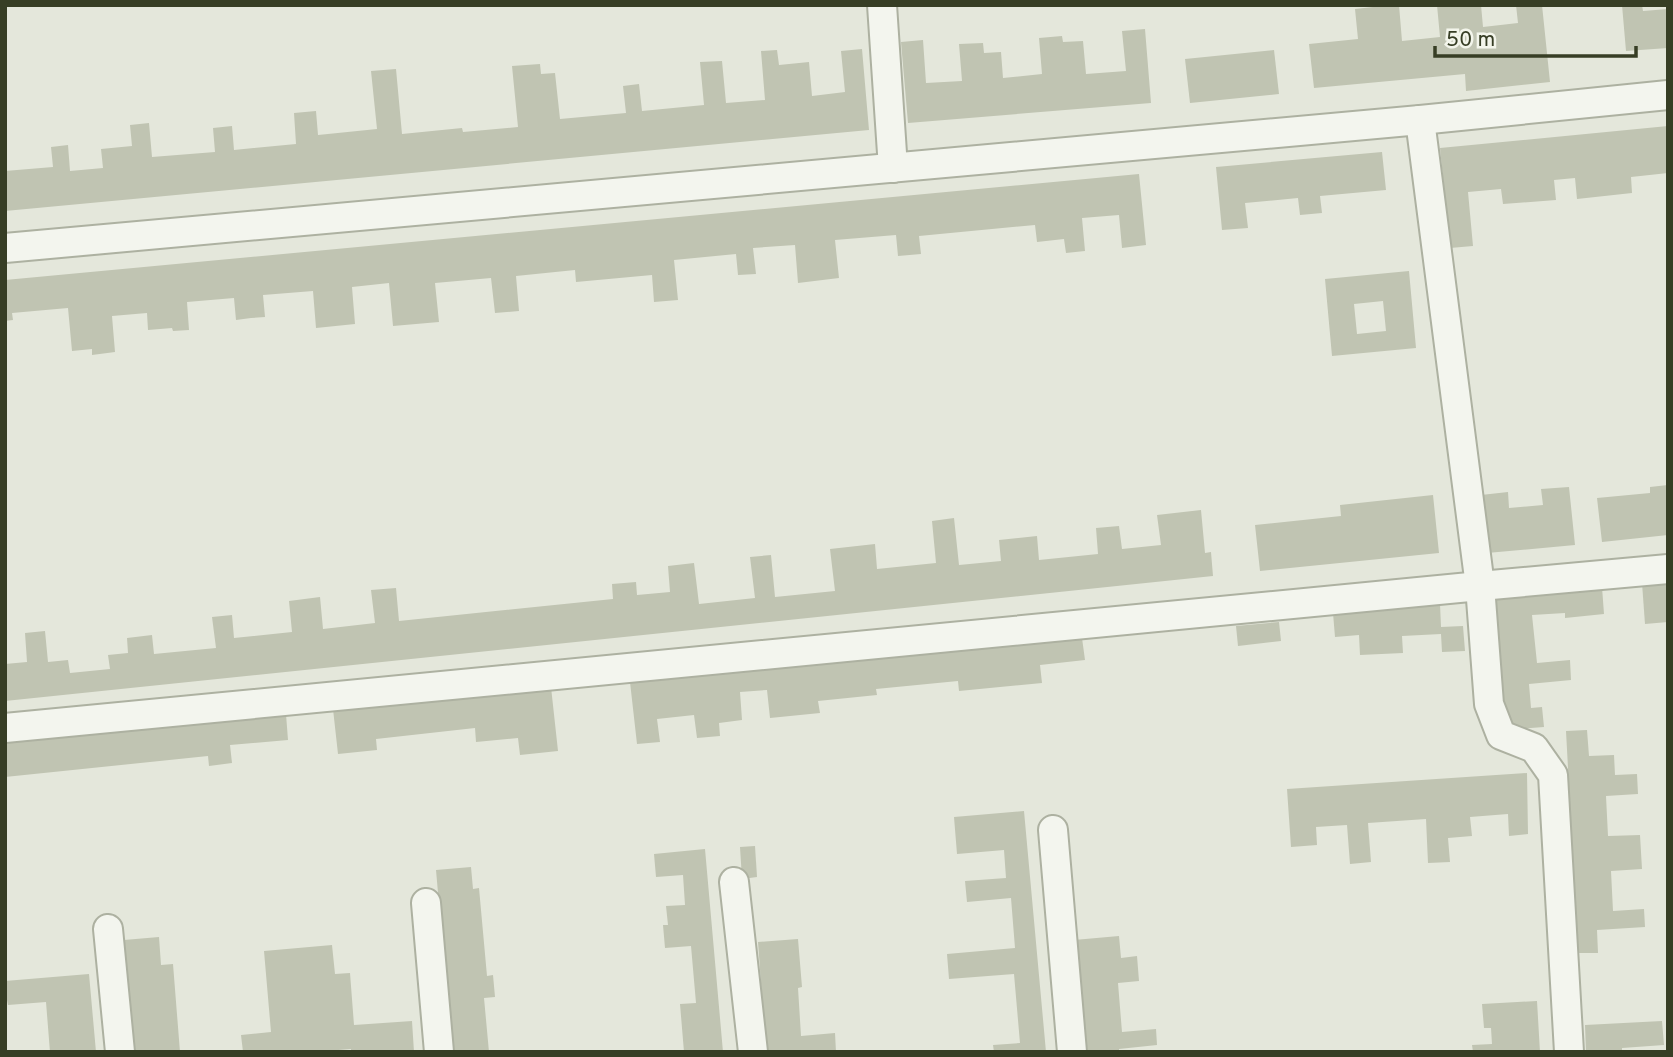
<svg xmlns="http://www.w3.org/2000/svg" width="1673" height="1057" font-family="Overpass,sans-serif">
  <style>
    .building { fill: #c0c4b2; fill-rule: evenodd }
    .lines { fill: none; stroke-linecap: round; stroke-linejoin: round }
    .minor-casing { stroke: #adb1a1; stroke-width: 32 }
    .minor { stroke: #f3f5ee; stroke-width: 28 }
  </style>
  <rect width="100%" height="100%" fill="#e4e7db"/>
  <g class="building">
    <polygon points="1391,5 1399,5 1402,41 1440,37 1437,5 1481,5 1483,27 1518,23 1516,5 1542,5 1550,82 1466,91 1465,74 1314,88 1309,44 1358,39 1355,9"/>
    <polygon points="1622,5 1642,5 1643,11 1668,9 1668,48 1626,51"/>
    <polygon points="1145,29 1151,103 908,123 901,42 923,40 926,83 962,81 959,44 983,43 984,53 1001,52 1003,78 1042,74 1039,38 1062,36 1063,42 1083,41 1086,74 1126,71 1122,31"/>
    <polygon points="862,49 869,130 5,211 5,171 53,167 51,147 68,145 70,171 103,168 101,149 132,146 130,125 149,123 152,157 215,152 213,128 232,126 234,150 296,144 294,113 316,111 318,135 377,129 371,71 396,69 402,134 462,128 463,132 518,127 512,66 540,64 541,74 555,73 560,119 626,113 623,86 639,84 642,111 704,105 700,62 722,61 726,103 765,100 761,51 777,50 779,65 809,62 812,96 845,92 841,51"/>
    <polygon points="1274,50 1279,94 1190,103 1185,59"/>
    <polygon points="1668,126 1668,173 1631,177 1632,193 1577,199 1575,178 1554,180 1556,200 1503,204 1501,189 1468,192 1473,246 1450,248 1440,148"/>
    <polygon points="1382,152 1386,190 1320,196 1322,213 1300,215 1298,198 1245,203 1248,228 1222,230 1216,167"/>
    <polygon points="1139,174 1146,245 1122,248 1119,215 1082,218 1085,251 1066,253 1064,239 1037,242 1035,225 919,236 921,254 898,256 896,235 835,240 839,278 798,283 795,245 753,248 756,274 738,275 736,254 674,260 678,300 654,302 652,275 576,282 575,270 516,276 519,311 495,313 491,278 435,283 439,322 393,326 389,283 352,287 355,324 316,328 313,291 263,295 265,317 251,318 236,320 234,298 187,302 189,330 173,331 172,328 148,330 147,313 112,316 115,352 92,355 92,349 72,351 68,308 12,313 13,320 5,321 5,280"/>
    <path d="M1409,271l7,77 -84,8 -7,-77zM1383,301l3,30 -29,3 -3,-30z"/>
    <polygon points="1668,485 1668,535 1602,542 1597,498 1650,493 1650,487"/>
    <polygon points="1569,487 1575,545 1487,553 1481,495 1508,492 1509,508 1543,505 1541,489"/>
    <polygon points="1433,495 1439,553 1260,571 1255,525 1341,516 1340,505"/>
    <polygon points="1201,510 1205,553 1211,552 1213,576 5,701 5,664 27,662 25,633 45,631 48,662 68,660 70,673 110,669 108,655 128,653 127,638 152,635 154,654 216,648 212,617 232,615 234,638 292,632 289,601 320,597 323,629 375,623 371,590 396,588 399,621 613,599 612,584 636,582 637,595 670,592 668,566 694,563 699,604 755,598 750,557 771,555 775,597 835,591 830,549 875,544 877,569 936,563 932,521 954,518 959,565 1001,561 999,540 1037,536 1039,560 1098,554 1096,528 1119,526 1122,549 1161,545 1157,515"/>
    <polygon points="1668,582 1668,622 1645,624 1642,583"/>
    <polygon points="1602,587 1604,614 1565,618 1565,613 1532,615 1537,663 1570,660 1571,680 1529,684 1531,708 1542,707 1544,727 1506,730 1495,596"/>
    <polygon points="1440,604 1441,627 1463,626 1465,651 1442,652 1441,634 1402,636 1403,653 1360,655 1359,635 1335,637 1333,613 1358,609"/>
    <polygon points="1279,622 1281,641 1238,646 1236,626"/>
    <polygon points="1082,638 1085,660 1040,665 1042,683 959,691 958,681 876,689 877,695 818,701 820,713 770,718 767,690 740,692 742,720 719,723 720,736 697,738 694,715 657,719 660,742 637,744 630,682 1038,640 1038,643"/>
    <polygon points="551,687 558,751 520,755 518,738 476,742 475,728 376,739 377,750 338,754 333,709"/>
    <polygon points="286,714 288,740 230,745 232,763 209,766 208,756 5,777 5,743"/>
    <polygon points="1587,730 1589,756 1614,755 1615,775 1637,774 1638,794 1606,796 1608,836 1640,835 1642,869 1611,871 1613,911 1644,909 1645,927 1597,930 1598,953 1578,953 1566,731"/>
    <polygon points="1527,773 1528,834 1509,836 1508,814 1470,817 1472,836 1448,838 1450,862 1428,863 1426,819 1368,823 1371,862 1350,864 1347,825 1316,827 1317,845 1291,847 1287,789"/>
    <polygon points="1024,811 1046,1052 994,1052 993,1045 1020,1043 1014,974 949,979 947,954 1015,948 1011,898 967,902 965,881 1006,878 1004,850 957,854 954,817"/>
    <polygon points="755,846 757,877 742,879 740,847"/>
    <polygon points="705,849 723,1052 684,1052 680,1004 696,1003 691,946 665,948 663,925 668,925 666,906 685,905 683,875 656,877 654,854"/>
    <polygon points="471,867 473,889 479,888 487,976 493,975 495,997 484,998 489,1052 452,1052 436,870"/>
    <polygon points="1119,936 1121,958 1137,956 1139,981 1118,983 1122,1032 1156,1029 1157,1045 1119,1049 1119,1052 1084,1052 1074,940"/>
    <polygon points="159,937 161,965 173,964 180,1052 133,1052 124,940"/>
    <polygon points="798,939 802,987 798,988 801,1036 835,1033 836,1052 766,1052 758,942"/>
    <polygon points="332,945 335,974 350,973 354,1025 412,1021 414,1052 351,1052 351,1049 314,1052 243,1052 241,1035 271,1032 264,951"/>
    <polygon points="89,974 96,1052 50,1052 46,1002 8,1005 7,1000 5,1000 5,981"/>
    <polygon points="1537,1001 1540,1052 1473,1052 1472,1045 1492,1044 1491,1028 1484,1028 1482,1004"/>
    <polygon points="1662,1021 1664,1045 1622,1048 1622,1052 1586,1052 1585,1025"/>
  </g>
  <g class="lines">
    <defs>
      <g id="minor">
        <polyline points="882,5 893,168"/>
        <polyline points="1420,120 1480,586 1489,704 1501,735 1534,748 1553,775 1569,1052"/>
        <polyline points="5,248 1420,120 1668,95"/>
        <polyline points="5,728 1480,586 1668,569"/>
        <polyline points="1053,830 1072,1052"/>
        <polyline points="734,882 753,1052"/>
        <polyline points="426,903 439,1052"/>
        <polyline points="108,929 120,1052"/>
      </g>
    </defs>
    <use href="#minor" class="minor-casing"/>
    <use href="#minor" class="minor"/>
  </g>
  <rect width="1673" height="1057" fill="none" stroke="#373e25" stroke-width="14"/>
  <path d="M1435 46v10h201v-10" fill="none" stroke="#373e25" stroke-width="3.5"/>
  <text x="1446" y="46" font-size="21" fill="#373e25" stroke="#f3f5eb" stroke-width="5" paint-order="stroke">50 m</text>
</svg>
